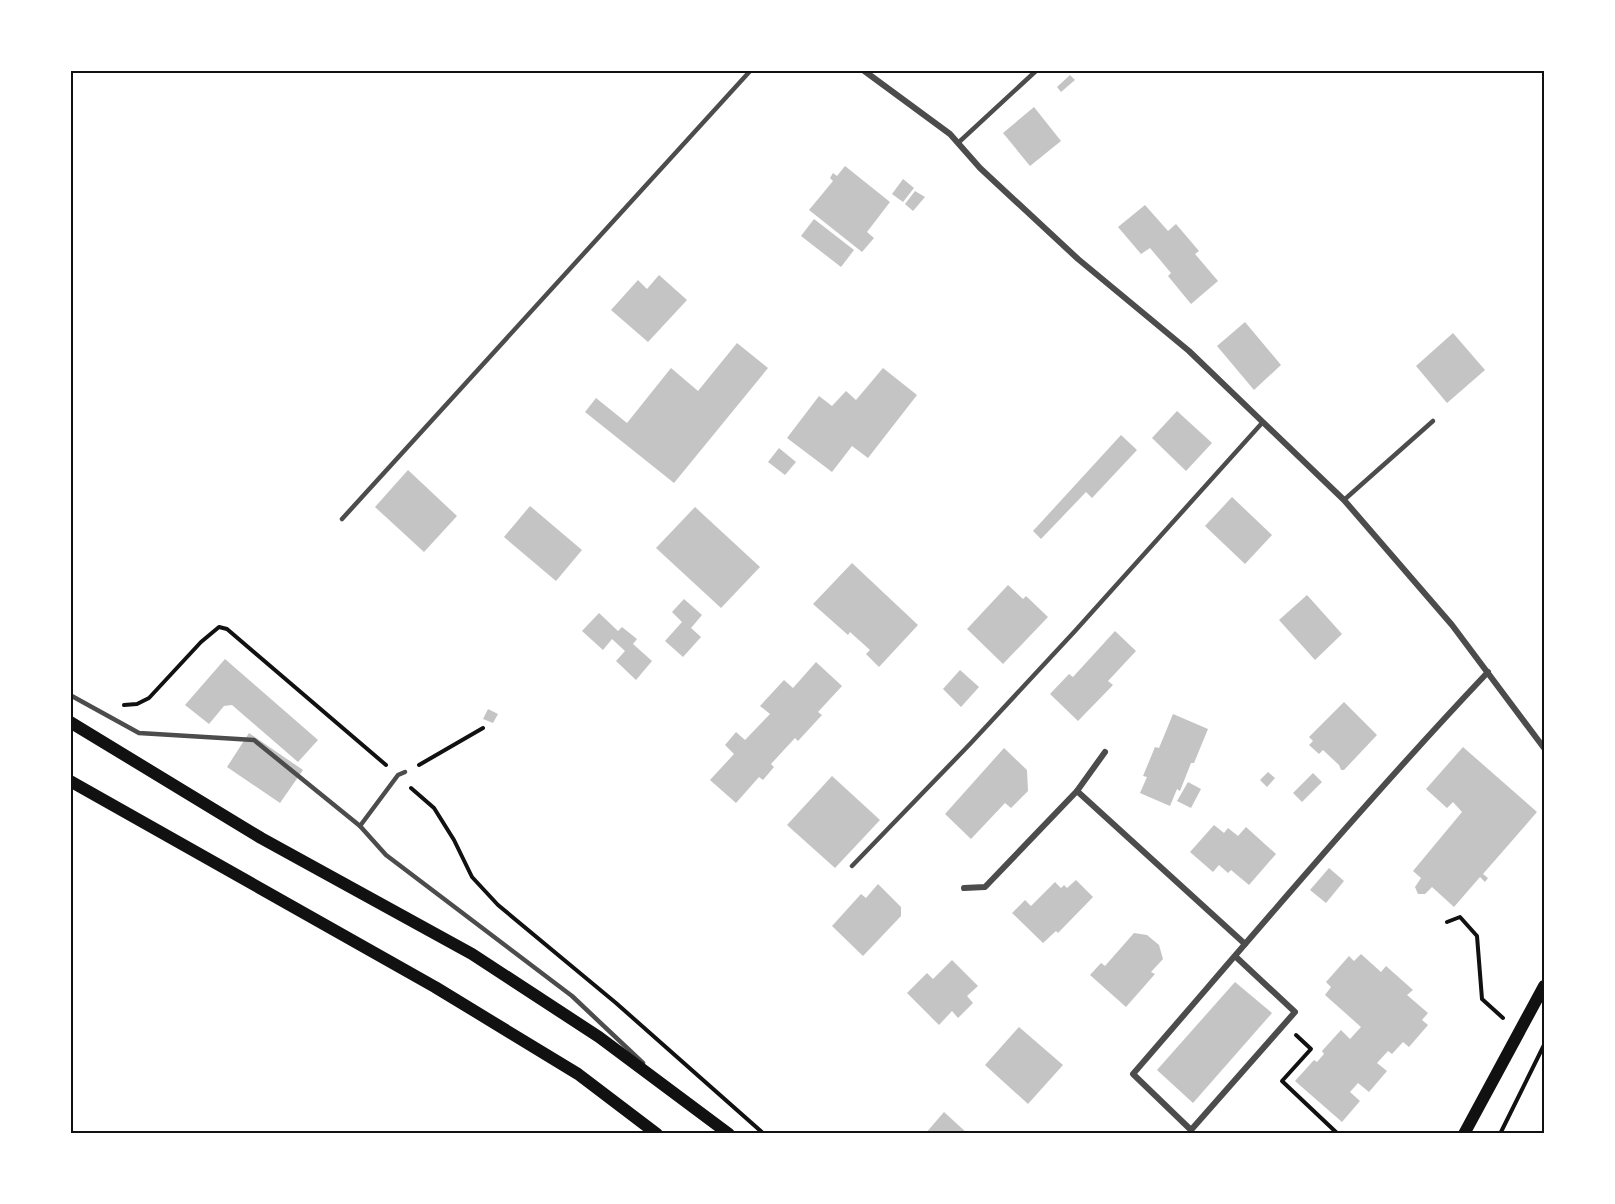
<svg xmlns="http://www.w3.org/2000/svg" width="1615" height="1204" font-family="'Noto Sans',sans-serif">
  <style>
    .building { fill: #c4c4c4 }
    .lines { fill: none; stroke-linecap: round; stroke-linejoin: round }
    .path { stroke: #111; stroke-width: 4 }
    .service { stroke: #4c4c4c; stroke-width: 4.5 }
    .minor { stroke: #4c4c4c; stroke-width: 6 }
    .secondary { stroke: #111; stroke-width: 12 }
    .neatline { fill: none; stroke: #111; stroke-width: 2 }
  </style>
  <rect width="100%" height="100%" fill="#fff"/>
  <g class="building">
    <polygon points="1070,75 1075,80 1061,92 1057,87"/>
    <polygon points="1034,107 1061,141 1030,166 1003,133"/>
    <polygon points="845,166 890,202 867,232 874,238 862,252 809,210 833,181 830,178 833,173 837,176"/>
    <polygon points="903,179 914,188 903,202 892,194"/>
    <polygon points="915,191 925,197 913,211 905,204"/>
    <polygon points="1145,205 1168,231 1176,224 1199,251 1195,254 1218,281 1191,304 1168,276 1171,273 1150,248 1141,254 1118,227"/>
    <polygon points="814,219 854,250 841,267 801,236"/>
    <polygon points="659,275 687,300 648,342 611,310 638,280 647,289"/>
    <polygon points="1245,322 1281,365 1254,390 1217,346"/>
    <polygon points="1453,333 1485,370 1447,403 1416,366"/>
    <polygon points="737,343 768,368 674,483 585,412 596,398 627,423 671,368 698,391"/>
    <polygon points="883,368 917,395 868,458 852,446 832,472 787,438 819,396 832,406 846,391 856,400"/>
    <polygon points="1177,411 1212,443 1186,471 1152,438"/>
    <polygon points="1121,435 1137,450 1092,498 1086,492 1041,539 1033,531"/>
    <polygon points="779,448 796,462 785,475 768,462"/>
    <polygon points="408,470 457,516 424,552 375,507"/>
    <polygon points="1232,497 1272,535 1245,564 1205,526"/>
    <polygon points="530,506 582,550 556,581 504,537"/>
    <polygon points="695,507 760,567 721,608 656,548"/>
    <polygon points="852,563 918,625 879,667 866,654 870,650 850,632 848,635 813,604"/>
    <polygon points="1008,585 1023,599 1026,596 1048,617 1003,664 967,629"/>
    <polygon points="1307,595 1342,634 1315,660 1279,620"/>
    <polygon points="684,599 702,615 691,628 701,637 683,657 665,641 682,622 672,612"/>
    <polygon points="599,613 618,631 622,627 637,639 633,644 652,661 636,680 616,661 625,651 612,639 603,650 582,631"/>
    <polygon points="1115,631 1136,651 1108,681 1113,685 1078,721 1050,694 1069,674 1073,677"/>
    <polygon points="225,659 318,740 298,762 232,705 224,706 209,724 185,705"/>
    <polygon points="816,662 842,686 818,712 822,715 798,741 795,738 771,764 774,767 763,780 759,777 736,803 710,780 734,754 725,745 736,732 745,740 770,714 760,706 784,680 793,688"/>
    <polygon points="960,670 979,687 961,707 943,689"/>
    <polygon points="1344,702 1377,735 1344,770 1341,770 1339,765 1323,750 1319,754 1309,745 1313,741 1309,737"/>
    <polygon points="488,709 498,714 493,723 483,719"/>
    <polygon points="1173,714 1208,729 1194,763 1191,763 1180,791 1177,789 1170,806 1140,793 1147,777 1143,776 1155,747 1159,748"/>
    <polygon points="249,733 303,770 280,803 227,767"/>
    <polygon points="1463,747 1537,812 1483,874 1488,878 1485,882 1480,877 1454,907 1432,887 1425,894 1418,894 1415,887 1421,878 1413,871 1462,812 1453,802 1447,808 1426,789"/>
    <polygon points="1004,748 1027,770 1028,791 1011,808 1005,803 971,839 945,814"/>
    <polygon points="1268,772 1275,778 1267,787 1260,780"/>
    <polygon points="1313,773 1322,782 1302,802 1293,793"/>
    <polygon points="832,776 880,820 835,868 787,825"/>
    <polygon points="1188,782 1201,789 1191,808 1177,801"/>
    <polygon points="1214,825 1224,833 1228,828 1238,836 1246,827 1276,854 1249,885 1231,870 1228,873 1219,865 1213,872 1190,852"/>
    <polygon points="1329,868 1344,881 1326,903 1310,890"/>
    <polygon points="1076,880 1093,897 1058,933 1056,931 1043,943 1012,913 1025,900 1031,906 1055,882 1061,888 1064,885 1067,888"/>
    <polygon points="878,884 901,907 901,916 863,956 832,926 861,894 866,898"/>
    <polygon points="1134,933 1147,935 1159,945 1163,959 1151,972 1155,974 1126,1007 1090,975 1101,963 1105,966"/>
    <polygon points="1361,954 1381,972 1386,966 1413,990 1407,995 1428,1013 1422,1020 1428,1025 1409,1047 1403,1042 1392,1054 1388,1051 1377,1063 1387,1071 1369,1092 1358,1083 1350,1092 1360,1101 1342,1122 1295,1081 1314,1060 1317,1062 1324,1054 1322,1051 1341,1030 1350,1039 1361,1027 1325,995 1331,987 1326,982 1349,956 1354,961"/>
    <polygon points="952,960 978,986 967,996 973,1003 958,1018 952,1011 939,1025 907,993 927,973 933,979"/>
    <polygon points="1235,982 1272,1013 1193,1103 1157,1070"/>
    <polygon points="1019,1027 1063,1065 1028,1104 985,1065"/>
    <polygon points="944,1112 968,1134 925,1134"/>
  </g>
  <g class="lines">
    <g class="path">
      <polyline points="124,705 137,704 149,698 201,642 219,627 227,629 386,765"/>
      <polyline points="419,765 483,728"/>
      <polyline points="411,788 434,808 454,840 472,877 498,905 616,1003 764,1134"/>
      <polyline points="1447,922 1460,917 1477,936 1482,999 1503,1018"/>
      <polyline points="1296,1035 1311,1049 1282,1081 1338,1134"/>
      <polyline points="1500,1134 1544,1045"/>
    </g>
    <g class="service">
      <polyline points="958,143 1037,70"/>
      <polyline points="1344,500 1433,421"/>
      <polyline points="342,519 751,70"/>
      <polyline points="70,695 139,733 254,740 360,826 386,855 572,996 643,1063"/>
      <polyline points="360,826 398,775 405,772"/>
      <polyline points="852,866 970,744 1075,631 1262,423"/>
    </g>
    <g class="minor">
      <polyline points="863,70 950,134 980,168 1078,259 1189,351 1344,500 1452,625 1544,748"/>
      <polyline points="1077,791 1245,944"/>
      <polyline points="964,888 985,887 1077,791 1105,752"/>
      <path d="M1235,956l60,56 -104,118 -58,-56c117,-135 232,-272 355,-402"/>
    </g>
    <g class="secondary">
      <polyline points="70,722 261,838 472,954 599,1037 729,1134"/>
      <polyline points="70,781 435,987 578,1074 657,1134"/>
      <polyline points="1464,1134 1544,986"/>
    </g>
  </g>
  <rect width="1615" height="1204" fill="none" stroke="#ffffff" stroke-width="144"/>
  <rect x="72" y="72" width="1471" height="1060" class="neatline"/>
</svg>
